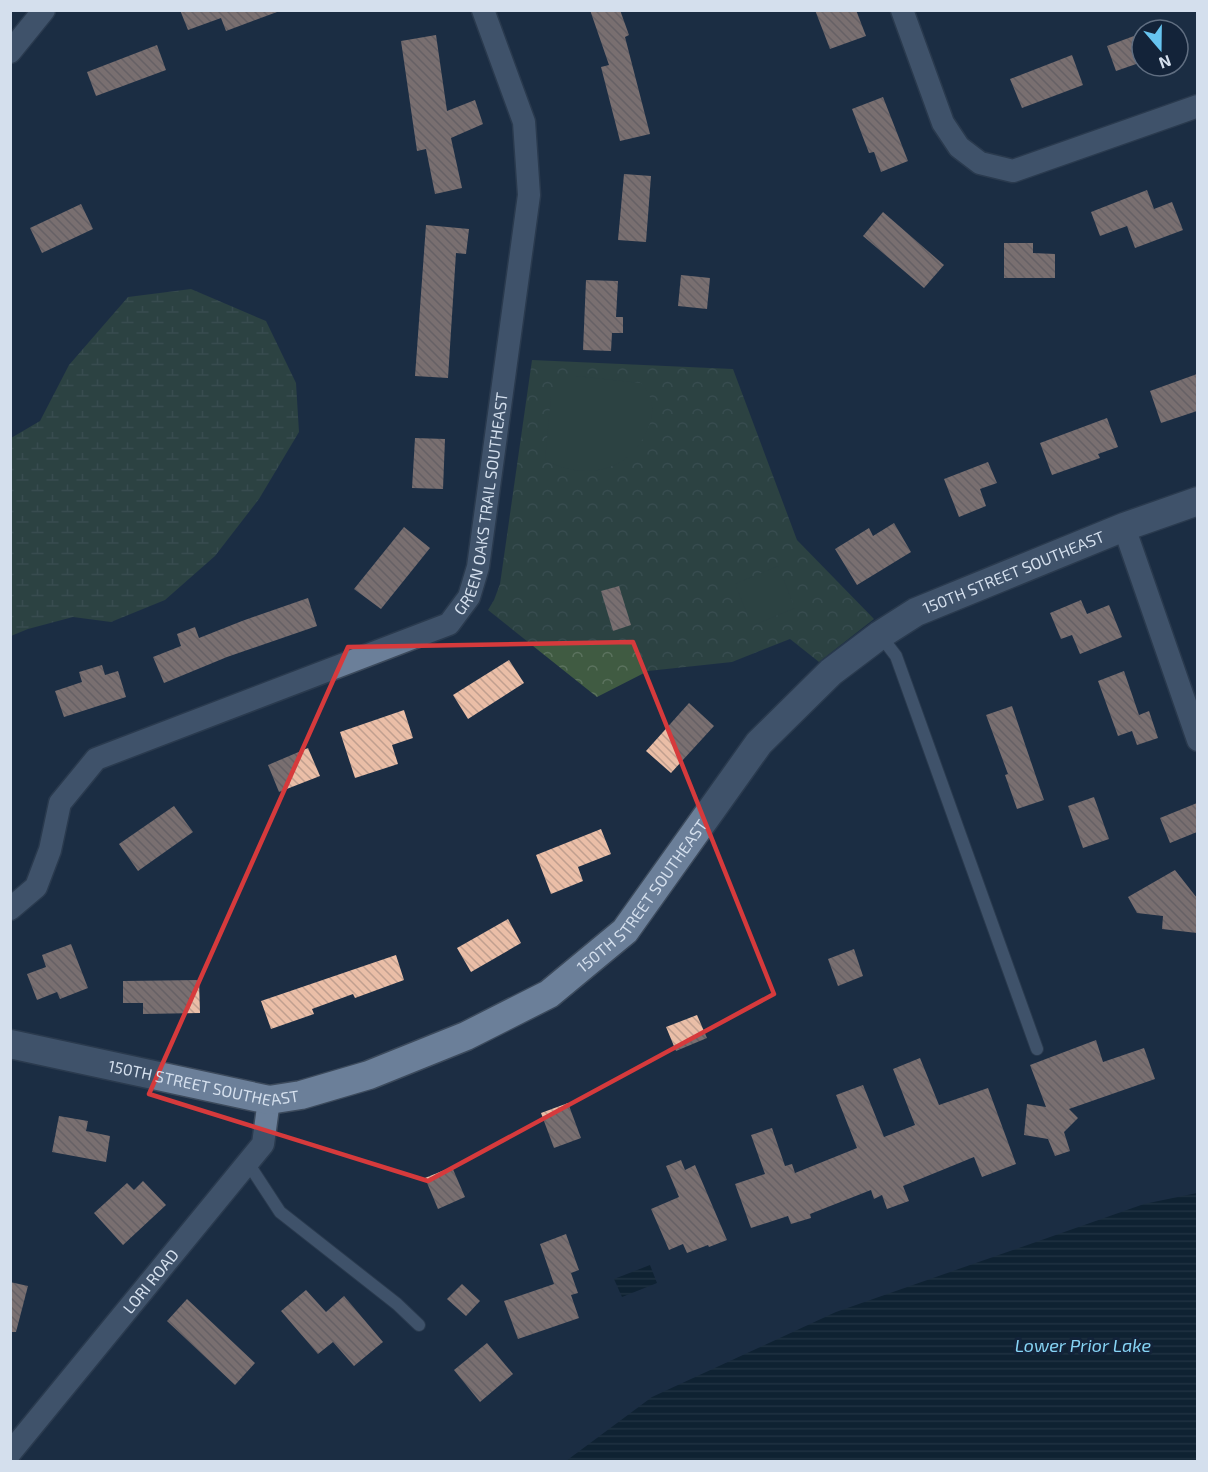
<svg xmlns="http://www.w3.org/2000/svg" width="1208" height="1472" font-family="'Exo 2',sans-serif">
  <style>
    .forest { fill: url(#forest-crowns) }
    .wetland { fill: url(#wetland-marsh) }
    .pitch { fill: #405b42 }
    .water { fill: url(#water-rules) }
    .building { fill: url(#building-back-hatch) }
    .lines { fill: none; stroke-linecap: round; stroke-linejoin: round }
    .service-casing { stroke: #3c4a5c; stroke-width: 14 }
    .minor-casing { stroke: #3c4a5c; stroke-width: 25 }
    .tertiary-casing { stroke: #3c4a5c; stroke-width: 31 }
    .service { stroke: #6b7f99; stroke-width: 12 }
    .minor { stroke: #6b7f99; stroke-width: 22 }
    .tertiary { stroke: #6b7f99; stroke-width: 28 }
    .marked { fill: none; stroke: #d63a3c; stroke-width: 4.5; stroke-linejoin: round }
    .labels { text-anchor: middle; stroke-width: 6; stroke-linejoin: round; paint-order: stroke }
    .street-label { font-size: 16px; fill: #d4dfed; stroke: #132339 }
    .water-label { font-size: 18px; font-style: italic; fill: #86d4f5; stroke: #132339 }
  </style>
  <defs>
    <pattern id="forest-crowns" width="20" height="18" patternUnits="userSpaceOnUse" patternTransform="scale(1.5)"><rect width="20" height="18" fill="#405b42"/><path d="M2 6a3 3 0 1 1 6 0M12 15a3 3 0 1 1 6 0" fill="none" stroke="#5b725e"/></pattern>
    <pattern id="wetland-marsh" width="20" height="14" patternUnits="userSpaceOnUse" patternTransform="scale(1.5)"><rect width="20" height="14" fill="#405b42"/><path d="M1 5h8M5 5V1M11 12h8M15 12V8" fill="none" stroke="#5b725e"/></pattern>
    <pattern id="water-rules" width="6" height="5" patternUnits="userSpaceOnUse" patternTransform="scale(1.5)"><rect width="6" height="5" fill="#00141e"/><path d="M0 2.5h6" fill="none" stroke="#24363f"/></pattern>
    <pattern id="building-back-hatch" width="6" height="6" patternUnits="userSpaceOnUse" patternTransform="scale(1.5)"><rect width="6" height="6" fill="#eabea7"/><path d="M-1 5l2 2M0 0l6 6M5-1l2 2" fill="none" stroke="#c09f8f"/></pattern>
  </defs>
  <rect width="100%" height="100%" fill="#1c2d43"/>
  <polygon class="forest" points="532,360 733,369 797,540 874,619 819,662 790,639 732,662 648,671 597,697 488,610 494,600 500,584"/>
  <polygon class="wetland" points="191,289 266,321 296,383 299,432 259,499 215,556 165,600 111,622 73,617 28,629 11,636 11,438 40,421 69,365 128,297"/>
  <g class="pitch">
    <path d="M576,376l65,7c12,13 14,27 8,43 -17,45 -63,56 -104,34l6,-64z"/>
    <polygon points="778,566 795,608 752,626 735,584"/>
  </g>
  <g class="water">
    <polygon points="1197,1193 1197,1461 566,1461 652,1397 836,1312 1144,1204"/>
    <polygon points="650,1265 657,1283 622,1297 614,1279"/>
  </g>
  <g class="building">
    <polygon points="180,10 277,10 277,12 226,31 221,18 188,30"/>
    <polygon points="590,10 620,10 629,35 625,37 650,134 620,141 601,67 609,65"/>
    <polygon points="815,10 856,10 866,36 830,49"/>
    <polygon points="1142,33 1142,62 1116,71 1107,46"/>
    <polygon points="436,35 447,111 475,100 483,124 451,138 462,188 435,194 426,149 417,151 401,41"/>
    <polygon points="157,45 166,70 96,96 87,72"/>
    <polygon points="1072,55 1083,85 1022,108 1010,79"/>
    <polygon points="883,97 908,161 881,172 874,152 869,153 852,109"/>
    <polygon points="624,174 651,176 646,242 618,240"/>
    <polygon points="1147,190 1154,209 1172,202 1183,230 1135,248 1127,226 1100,236 1091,212"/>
    <polygon points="81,204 93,229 42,253 30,228"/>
    <polygon points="883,212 944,265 924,288 863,236"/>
    <polygon points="426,225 469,229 466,254 456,253 448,378 415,376"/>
    <polygon points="1004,243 1033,243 1033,253 1055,254 1055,278 1004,278"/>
    <polygon points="681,275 710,278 707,309 678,306"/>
    <polygon points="586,280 618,281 616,317 623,317 623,333 612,333 611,351 583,350"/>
    <polygon points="1197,374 1197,411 1161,423 1150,391"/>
    <polygon points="1107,418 1118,447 1098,454 1100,458 1052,475 1040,443"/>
    <polygon points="415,438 445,439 443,489 412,488"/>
    <polygon points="988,462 997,483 980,489 986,506 959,517 944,479"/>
    <polygon points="894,523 911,552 857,585 835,549 869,528 873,536"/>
    <polygon points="404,527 430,548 381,609 354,589"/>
    <polygon points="619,586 631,625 613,631 601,591"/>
    <polygon points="308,598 317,626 227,657 164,683 153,657 181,646 177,634 195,627 199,638 242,621"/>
    <polygon points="1081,600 1087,614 1109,605 1122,637 1080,654 1072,635 1061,639 1050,613"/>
    <polygon points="509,660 524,683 468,719 453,695"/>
    <polygon points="102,665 105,675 118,671 126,697 64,717 55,691 82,682 79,672"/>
    <polygon points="1124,671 1139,715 1149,711 1158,738 1137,745 1132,731 1118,736 1098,681"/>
    <polygon points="689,703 714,726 671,773 646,751"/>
    <polygon points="1012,706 1044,800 1017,809 1005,775 1008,774 986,715"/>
    <polygon points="404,710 413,738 392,745 398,764 355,778 340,732"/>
    <polygon points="308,748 320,776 279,792 268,765"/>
    <polygon points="1094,797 1109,839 1083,848 1068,806"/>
    <polygon points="1197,803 1197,832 1170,843 1160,818"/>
    <polygon points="174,806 193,832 138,871 119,844"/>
    <polygon points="601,829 611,854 578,867 583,881 551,894 536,855"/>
    <polygon points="1175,870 1197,898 1197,933 1162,929 1163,916 1137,913 1128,897"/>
    <polygon points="508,919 521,943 471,972 457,948"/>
    <polygon points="71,944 88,988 60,999 57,992 37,1000 27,974 46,967 42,955"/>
    <polygon points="854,949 863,976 838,986 828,959"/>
    <polygon points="396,955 404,980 355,998 353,994 312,1009 314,1014 271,1029 261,1001"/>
    <polygon points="199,980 200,1013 143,1014 143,1003 123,1003 123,981"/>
    <polygon points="697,1015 707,1038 676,1051 666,1027"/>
    <polygon points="1096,1040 1103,1062 1144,1048 1155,1079 1069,1109 1078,1118 1064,1132 1070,1151 1055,1156 1048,1139 1024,1135 1027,1104 1046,1107 1030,1065"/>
    <polygon points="920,1058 939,1105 988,1088 1016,1164 982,1177 974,1157 903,1186 909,1201 887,1209 882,1195 874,1199 871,1190 810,1214 811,1218 791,1224 788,1216 751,1228 735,1184 765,1174 751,1135 772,1128 785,1166 792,1164 795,1173 857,1148 836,1095 863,1085 884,1137 915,1125 893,1069"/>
    <polygon points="568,1103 581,1138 554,1148 541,1113"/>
    <polygon points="59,1116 88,1121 86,1131 110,1136 106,1162 52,1152"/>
    <polygon points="681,1160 685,1170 695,1165 727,1240 709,1247 708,1245 687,1253 683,1244 669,1250 651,1209 679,1197 666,1166"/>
    <polygon points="452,1167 465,1197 438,1209 425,1178"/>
    <polygon points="143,1181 166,1205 123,1245 94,1213 127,1183 134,1190"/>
    <polygon points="566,1234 579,1270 571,1273 578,1293 571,1295 579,1318 518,1339 504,1301 554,1284 540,1244"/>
    <polygon points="10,1282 28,1286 16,1332 10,1332"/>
    <polygon points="462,1284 480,1301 466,1316 447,1299"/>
    <polygon points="306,1290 326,1312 344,1296 383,1342 354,1366 333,1342 318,1354 281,1311"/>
    <polygon points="187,1299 255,1363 235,1385 167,1321"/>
    <polygon points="487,1343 513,1374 480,1402 454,1370"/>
  </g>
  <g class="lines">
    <defs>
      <g id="service">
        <polyline points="880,635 896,656 1037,1049"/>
        <polyline points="248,1163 280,1212 397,1304 419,1325"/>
      </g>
      <g id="minor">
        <polyline points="902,10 943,123 959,147 980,163 1013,171 1198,106"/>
        <polyline points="10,52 44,10"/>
        <polyline points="1124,527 1198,740"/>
        <path id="s1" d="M10,909l26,-22 14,-37 10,-47 36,-44 353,-135 20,-27 9,-30 51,-372 -5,-73 -41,-112"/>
        <path id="s2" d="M10,1453l253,-309 6,-44"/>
      </g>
      <g id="tertiary">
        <path id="s3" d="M10,1044l259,56 32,-5 68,-20 97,-39 83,-42 76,-63 134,-188 72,-71 49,-37 36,-23 208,-85 74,-26"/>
      </g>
    </defs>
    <use href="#service" class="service-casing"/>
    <use href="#minor" class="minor-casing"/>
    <use href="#tertiary" class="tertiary-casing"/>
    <use href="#service" class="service"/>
    <use href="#minor" class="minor"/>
    <use href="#tertiary" class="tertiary"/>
  </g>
  <path d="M0 0H1208V1472H0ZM633,642l141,352 -346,187 -279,-87 199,-447z" fill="#1c2d43" fill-opacity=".55" fill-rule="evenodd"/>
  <path class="marked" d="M633,642l141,352 -346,187 -279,-87 199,-447z"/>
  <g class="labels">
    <g class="street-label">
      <text dy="6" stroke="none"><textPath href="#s1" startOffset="684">GREEN OAKS TRAIL SOUTHEAST</textPath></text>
      <text dy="6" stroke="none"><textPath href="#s3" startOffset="1206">150TH STREET SOUTHEAST</textPath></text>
      <text dy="6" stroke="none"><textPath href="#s3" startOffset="702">150TH STREET SOUTHEAST</textPath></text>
      <text dy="6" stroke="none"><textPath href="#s3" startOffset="198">150TH STREET SOUTHEAST</textPath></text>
      <text dy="6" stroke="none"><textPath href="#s2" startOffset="222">LORI ROAD</textPath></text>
    </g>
    <g class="water-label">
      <text x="1083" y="1352">Lower Prior Lake</text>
    </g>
  </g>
  <rect width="1208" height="1472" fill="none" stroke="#d4dfed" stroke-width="24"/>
  <g transform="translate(1160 48) rotate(160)"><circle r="28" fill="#132339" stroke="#606e81" stroke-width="1.5"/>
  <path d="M0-4.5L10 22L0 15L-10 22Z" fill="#67c4f0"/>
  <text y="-9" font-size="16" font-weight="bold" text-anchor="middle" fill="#d4dfed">N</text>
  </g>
</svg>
